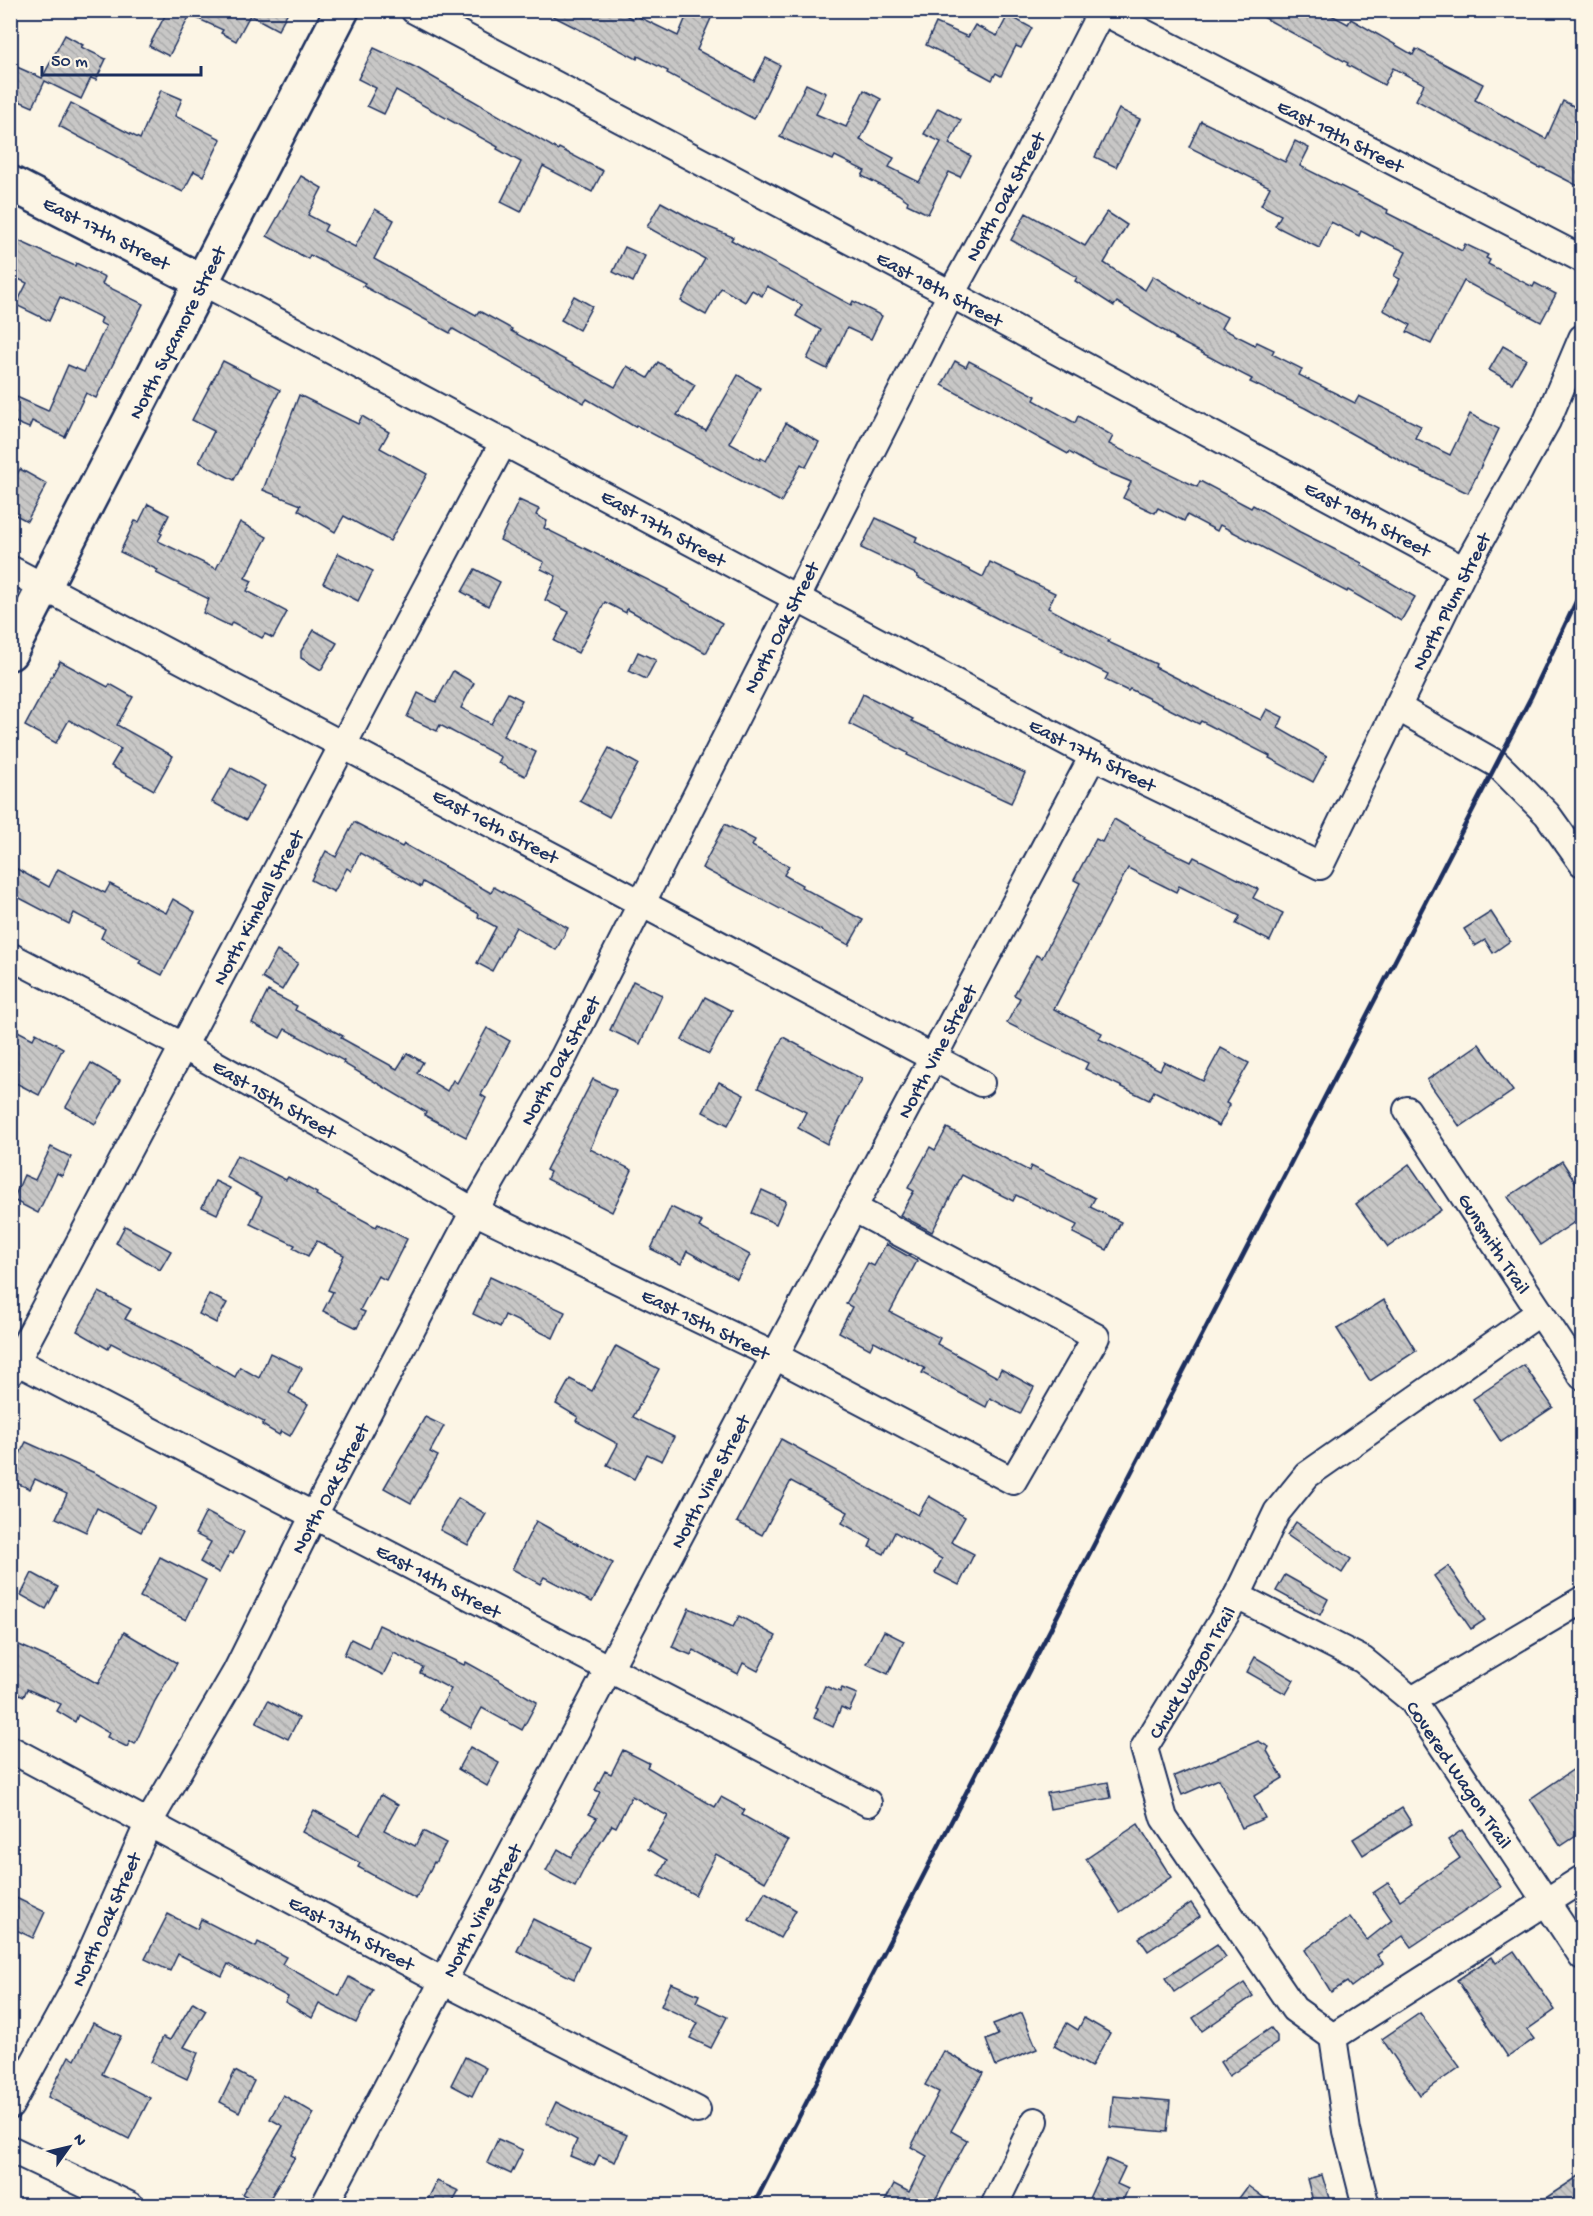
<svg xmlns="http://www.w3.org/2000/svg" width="1593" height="2216" font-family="'Gochi Hand',sans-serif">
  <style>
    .building { fill: url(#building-back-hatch); stroke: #1b2f5e; stroke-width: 1.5 }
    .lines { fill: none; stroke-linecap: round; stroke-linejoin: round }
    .street-casing { stroke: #1b2f5e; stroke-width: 30 }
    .secondary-casing { stroke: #1b2f5e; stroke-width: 38 }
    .street { stroke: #fcf5e5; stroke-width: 26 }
    .secondary { stroke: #fcf5e5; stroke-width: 33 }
    .rail { stroke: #1b2f5e; stroke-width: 4.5 }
    .labels { text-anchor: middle; stroke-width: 4.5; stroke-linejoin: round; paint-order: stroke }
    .street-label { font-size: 20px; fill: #1b2f5e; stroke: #fcf5e5 }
  </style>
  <defs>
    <pattern id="building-back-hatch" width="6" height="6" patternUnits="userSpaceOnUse" patternTransform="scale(1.5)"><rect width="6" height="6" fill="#c8c7c6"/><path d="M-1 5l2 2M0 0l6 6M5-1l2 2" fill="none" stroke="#ababac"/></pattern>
  </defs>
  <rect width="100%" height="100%" fill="#fcf5e5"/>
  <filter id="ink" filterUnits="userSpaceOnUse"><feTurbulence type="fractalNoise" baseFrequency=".0167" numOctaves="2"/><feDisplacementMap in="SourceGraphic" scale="12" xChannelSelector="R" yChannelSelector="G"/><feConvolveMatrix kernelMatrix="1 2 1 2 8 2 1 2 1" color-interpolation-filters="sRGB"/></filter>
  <g filter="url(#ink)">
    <g class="building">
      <polygon points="168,10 289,10 278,30 250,15 236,41 221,33 223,30 190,15 169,56 149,46"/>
      <polygon points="541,10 616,10 633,19 635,15 678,36 689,10 701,10 712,16 697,50 754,81 766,58 780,65 754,119 667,73 668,71 638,56 637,59"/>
      <polygon points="1250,10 1322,10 1348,24 1351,19 1413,55 1416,49 1483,84 1475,100 1546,139 1563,101 1582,110 1582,188 1541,167 1540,168 1416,100 1424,84 1393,68 1384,85 1347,65 1348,63"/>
      <polygon points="1008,15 1032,28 1021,48 1016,46 1001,76 996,73 992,80 970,68 971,67 926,45 936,23 968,37 975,25 997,36"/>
      <polygon points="65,35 83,45 81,47 106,59 96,80 91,78 81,99 45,81 33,107 10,97 10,64 42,78"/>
      <polygon points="374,48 417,68 558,150 559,148 603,171 592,192 543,166 521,212 501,202 521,162 497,149 498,147 396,90 384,114 367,106 376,88 358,79"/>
      <polygon points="806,84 826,93 816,114 846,127 864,90 881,99 860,140 894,158 889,167 919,182 941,142 924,134 938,108 961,120 949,144 971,156 960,177 949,172 928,214 907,204 908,201 898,194 862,176 865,171 835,156 833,160 780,137"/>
      <polygon points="161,90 182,99 175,116 221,139 203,176 194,171 183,192 150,176 150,175 59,126 71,103 140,139"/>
      <polygon points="1119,109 1140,119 1116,167 1095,157"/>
      <polygon points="1201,121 1285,162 1295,141 1309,148 1300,166 1388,210 1387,213 1462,251 1465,244 1488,255 1486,258 1490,260 1488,264 1533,287 1535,283 1556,294 1541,322 1464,281 1431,344 1407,332 1411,325 1383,310 1400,279 1394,276 1406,252 1375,237 1374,238 1361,231 1359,236 1331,222 1319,248 1275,226 1281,215 1261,205 1270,187 1189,147"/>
      <polygon points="301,176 322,188 308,215 327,225 324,231 355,247 375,209 394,220 374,259 476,315 479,311 512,329 511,331 615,387 627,366 648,378 658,362 695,385 677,415 706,431 738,375 760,388 729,443 760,460 761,458 766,461 786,423 819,442 806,467 801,464 781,502 636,425 635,427 587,399 584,403 453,329 450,333 363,286 365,283 310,255 308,259 267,236"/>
      <polygon points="661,202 701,224 733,237 731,240 851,305 853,301 882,316 871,339 847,328 827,369 807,359 821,330 796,316 802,305 767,286 762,296 752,290 745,302 721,288 706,315 681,301 705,259 647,227"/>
      <polygon points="1107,212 1127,225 1104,263 1145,290 1153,276 1199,304 1200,303 1227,317 1221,328 1255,345 1257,342 1274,350 1272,354 1302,369 1299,375 1355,403 1359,396 1421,426 1415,438 1450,455 1470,414 1499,429 1468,493 1412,467 1305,408 1250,382 1252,379 1175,339 1176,338 1117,302 1114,306 1075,281 1077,277 1011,240 1026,213 1085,246"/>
      <polygon points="10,237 75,266 76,263 105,277 102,284 143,304 96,398 86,393 65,437 32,421 29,428 10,420 13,412 10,411 10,394 48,411 68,365 84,372 106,326 100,323 102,318 60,297 49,321 16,305 27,283 10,275"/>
      <polygon points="625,247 645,256 633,282 613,272"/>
      <polygon points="574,296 592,306 579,330 561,320"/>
      <polygon points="1503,346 1526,359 1512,383 1489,370"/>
      <polygon points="223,361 280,390 234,480 199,462 214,431 192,420"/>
      <polygon points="955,361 966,367 969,361 1036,396 1034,400 1075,423 1078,416 1113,436 1109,444 1197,487 1200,481 1251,508 1253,505 1300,532 1362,563 1361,565 1415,597 1401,621 1348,590 1347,592 1220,525 1217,531 1187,515 1184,521 1158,508 1155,513 1123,498 1131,482 1095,467 1069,452 1068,454 942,385"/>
      <polygon points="299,395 358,424 362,416 389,432 380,448 427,474 390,541 344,516 335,532 298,510 301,505 263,490"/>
      <polygon points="20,469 47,484 27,521 10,512 10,488"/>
      <polygon points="519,500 539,509 536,515 547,521 544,528 668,590 667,591 722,623 706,653 627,609 626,613 605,602 578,653 554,641 569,612 545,600 556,576 541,569 544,562 500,540"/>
      <polygon points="148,504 169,515 160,533 162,534 158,541 216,569 240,522 267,537 245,578 252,581 247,591 287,612 273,638 265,634 262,638 232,622 230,626 203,613 209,599 156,573 158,570 120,552 135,521 139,522"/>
      <polygon points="876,518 917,537 915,542 983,577 990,562 1055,593 1048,608 1109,640 1108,642 1156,664 1155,667 1220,700 1261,720 1267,709 1283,717 1278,728 1327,756 1313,782 1269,758 1270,756 1201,721 1199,724 1130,689 1128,691 1105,680 1108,674 1061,651 1063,649 1004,622 917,577 918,575 861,548"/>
      <polygon points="338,553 373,571 358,601 323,583"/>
      <polygon points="475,569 500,582 488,606 462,592"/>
      <polygon points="314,630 337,643 321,670 301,658 301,651"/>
      <polygon points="638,652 656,660 646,679 629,671"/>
      <polygon points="60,661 108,687 110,684 133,697 117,725 173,756 154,790 111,766 121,749 69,720 56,743 25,726"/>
      <polygon points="453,671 474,683 461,708 491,724 508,693 522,700 503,736 536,752 525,776 498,763 501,757 440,725 437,731 407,717 418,693 436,702"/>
      <polygon points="863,694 913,719 911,721 1025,773 1011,803 907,755 908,753 849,724"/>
      <polygon points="609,748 638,764 609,817 580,801"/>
      <polygon points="231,768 265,786 246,820 212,802"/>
      <polygon points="1114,819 1145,837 1144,839 1191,862 1194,857 1258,889 1253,898 1283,913 1270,941 1236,924 1240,916 1179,886 1176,892 1128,868 1054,1009 1102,1033 1099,1039 1160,1070 1164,1062 1203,1081 1221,1048 1249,1063 1226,1103 1230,1105 1219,1126 1184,1106 1154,1091 1149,1100 1085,1069 1088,1063 1007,1023 1020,998 1014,995 1036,955 1042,958 1080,883 1074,880 1096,839 1102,842"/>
      <polygon points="354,822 402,847 404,844 491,893 494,887 568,928 556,950 516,927 492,971 477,963 496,927 478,917 479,914 423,882 421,887 360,853 351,871 347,868 334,892 311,880 326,851 336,857"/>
      <polygon points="725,824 755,840 752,846 789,866 784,875 802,885 801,887 863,920 849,945 702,868"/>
      <polygon points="10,865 49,887 58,869 105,893 110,884 166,913 173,899 195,912 162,975 139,963 141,960 101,938 105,929 74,913 69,924 10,893"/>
      <polygon points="1491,912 1510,941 1493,953 1485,940 1475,946 1464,929"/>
      <polygon points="277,951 298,963 282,990 262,978"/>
      <polygon points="633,981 662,995 640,1044 610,1030"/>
      <polygon points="268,991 297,1006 295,1010 343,1036 341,1038 397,1069 407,1053 423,1062 417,1073 447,1091 453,1080 457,1083 487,1028 510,1041 481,1095 486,1098 466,1137 424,1115 426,1112 343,1063 344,1061 285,1029 280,1038 252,1023"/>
      <polygon points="705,997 732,1011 709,1054 682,1040"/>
      <polygon points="10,1027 33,1039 36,1033 63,1048 39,1095 10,1080"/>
      <polygon points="783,1037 862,1079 827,1144 798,1128 806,1112 758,1088"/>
      <polygon points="1479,1044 1513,1091 1460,1127 1427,1080"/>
      <polygon points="91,1063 120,1080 95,1124 66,1107"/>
      <polygon points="593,1079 616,1090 590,1149 632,1170 612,1212 547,1179 550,1172 546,1170"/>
      <polygon points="719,1082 744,1095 728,1125 703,1112"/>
      <polygon points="947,1128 1029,1171 1031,1166 1095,1198 1090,1207 1121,1222 1107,1250 1073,1233 1077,1225 1016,1195 1013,1201 962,1175 932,1232 900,1215 914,1191 908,1188 930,1147 935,1150"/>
      <polygon points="51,1147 71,1157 62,1176 57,1173 38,1213 13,1200 24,1175 35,1180"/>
      <polygon points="237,1155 286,1180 288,1177 317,1193 316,1195 376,1227 378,1224 407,1239 386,1280 378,1276 360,1310 365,1312 357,1328 323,1311 333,1292 328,1290 344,1255 317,1241 308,1256 293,1248 295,1245 250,1224 262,1197 226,1177"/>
      <polygon points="1562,1161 1582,1192 1582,1217 1540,1245 1508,1197"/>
      <polygon points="1409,1164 1441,1210 1388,1247 1356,1204"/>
      <polygon points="215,1181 230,1188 217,1214 202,1207"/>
      <polygon points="762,1190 786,1201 776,1224 752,1213"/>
      <polygon points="671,1207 702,1222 699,1227 750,1255 737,1279 687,1251 681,1264 651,1249"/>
      <polygon points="125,1226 171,1251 160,1270 116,1243"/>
      <polygon points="886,1244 917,1261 890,1312 940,1338 937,1344 997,1377 1001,1369 1034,1387 1020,1414 990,1398 986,1407 922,1373 925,1368 874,1341 870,1349 839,1332 852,1307 846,1304 868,1263 874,1266"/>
      <polygon points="490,1277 565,1312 553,1338 505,1315 500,1327 473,1314"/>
      <polygon points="99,1292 131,1309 125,1319 194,1353 235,1377 240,1367 259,1378 270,1353 302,1368 289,1393 308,1404 290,1436 281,1431 279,1435 262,1425 264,1422 111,1343 108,1349 77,1331"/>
      <polygon points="209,1294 227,1303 216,1323 199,1314"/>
      <polygon points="1384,1300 1416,1351 1370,1381 1337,1329"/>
      <polygon points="616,1346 659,1369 633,1417 674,1437 662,1461 647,1454 634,1479 607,1465 618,1444 576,1421 578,1417 556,1404 570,1379 592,1391"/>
      <polygon points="1524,1365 1553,1407 1501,1442 1473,1399"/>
      <polygon points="425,1417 444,1426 430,1452 438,1456 411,1503 384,1488"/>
      <polygon points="781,1439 807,1453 806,1455 918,1515 929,1496 965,1517 951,1542 974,1554 959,1585 935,1573 942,1559 895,1532 884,1554 869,1547 872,1540 842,1523 848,1512 791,1481 762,1535 737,1522"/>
      <polygon points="26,1442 97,1474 155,1506 141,1532 97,1508 86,1532 56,1518 67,1494 35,1479 30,1489 10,1480 10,1473"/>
      <polygon points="458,1498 486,1514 468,1545 440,1530"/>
      <polygon points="206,1512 244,1532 233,1554 230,1552 219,1573 200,1562 211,1542 195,1534"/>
      <polygon points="536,1521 613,1563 592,1602 544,1577 540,1584 512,1569"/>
      <polygon points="1296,1522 1351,1559 1342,1573 1287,1535"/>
      <polygon points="160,1557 206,1580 186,1620 140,1597"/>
      <polygon points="1448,1566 1485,1620 1471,1629 1434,1576"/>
      <polygon points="32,1573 58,1587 46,1609 21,1595"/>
      <polygon points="1285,1575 1328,1599 1320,1615 1276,1591"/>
      <polygon points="689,1608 733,1627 739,1616 776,1636 758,1671 743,1663 738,1674 693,1650 691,1655 672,1647"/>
      <polygon points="379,1625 464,1665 466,1662 537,1702 522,1730 482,1708 471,1728 439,1710 451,1689 420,1673 423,1667 394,1653 383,1675 344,1655 351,1639 369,1648"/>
      <polygon points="884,1631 904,1641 888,1674 867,1664"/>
      <polygon points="124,1632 177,1663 155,1701 135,1744 130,1741 127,1747 107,1737 109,1733 78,1715 75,1722 57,1711 61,1704 27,1689 24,1696 10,1690 10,1641 65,1665 98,1684"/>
      <polygon points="1255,1657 1294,1680 1286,1694 1247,1672"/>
      <polygon points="825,1686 840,1692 842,1688 857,1694 849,1711 841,1707 833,1727 814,1718 818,1708 816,1707"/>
      <polygon points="268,1701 299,1718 288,1739 256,1723"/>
      <polygon points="1258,1741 1269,1747 1267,1751 1283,1778 1254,1796 1265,1818 1242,1828 1219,1779 1182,1795 1174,1776"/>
      <polygon points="470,1747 499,1763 487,1786 458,1769"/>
      <polygon points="623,1750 649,1763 647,1767 715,1807 721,1797 745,1810 742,1815 788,1841 765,1882 716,1854 695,1895 659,1875 667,1860 648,1849 668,1816 632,1796 616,1827 612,1825 586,1865 575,1887 546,1871 558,1849 571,1857 597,1818 589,1814 600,1792 595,1790 605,1771 611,1774"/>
      <polygon points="1574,1769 1582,1782 1582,1832 1561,1846 1530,1799"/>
      <polygon points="1108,1782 1111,1798 1050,1809 1047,1793"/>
      <polygon points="381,1795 398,1805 384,1830 415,1846 423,1831 446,1843 435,1863 434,1862 416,1899 358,1867 360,1863 302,1832 314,1810 359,1835"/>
      <polygon points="1402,1808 1412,1824 1363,1855 1353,1839"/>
      <polygon points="1138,1824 1171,1877 1120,1912 1086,1859"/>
      <polygon points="1462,1830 1501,1887 1411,1947 1403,1936 1377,1955 1383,1963 1351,1987 1347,1982 1331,1992 1305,1950 1350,1917 1367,1940 1392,1920 1373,1893 1388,1883 1400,1900 1460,1858 1448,1840"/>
      <polygon points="765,1892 796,1910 780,1938 749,1920"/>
      <polygon points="10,1895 45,1912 33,1938 10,1927"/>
      <polygon points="1191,1903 1200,1916 1148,1951 1139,1938"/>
      <polygon points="168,1914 197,1929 201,1919 256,1947 258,1942 286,1957 282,1964 339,1996 349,1977 373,1990 356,2023 319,2004 312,2018 285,2002 288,1997 228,1964 222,1976 178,1954 170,1971 145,1959"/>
      <polygon points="533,1919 589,1947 574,1979 517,1951"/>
      <polygon points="1217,1944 1226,1957 1174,1992 1165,1978"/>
      <polygon points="1514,1951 1555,2010 1527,2030 1534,2039 1508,2057 1457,1980 1492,1957 1496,1963"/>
      <polygon points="671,1983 699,1995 696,2002 727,2017 711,2048 690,2038 698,2023 661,2006"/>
      <polygon points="1244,1983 1253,1996 1202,2031 1193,2018"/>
      <polygon points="193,2002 206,2010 184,2047 198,2053 187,2079 151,2062 163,2037 170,2040"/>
      <polygon points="1022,2013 1037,2049 996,2066 986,2040 998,2035 993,2024"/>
      <polygon points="1420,2013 1460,2067 1420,2095 1382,2039"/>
      <polygon points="1084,2018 1110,2033 1091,2067 1054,2046 1067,2023 1078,2030"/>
      <polygon points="93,2023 121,2036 102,2074 150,2098 129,2139 48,2097 69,2056 75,2060"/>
      <polygon points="1271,2028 1277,2036 1277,2043 1229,2076 1220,2062"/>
      <polygon points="944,2051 983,2073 951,2131 967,2140 933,2204 936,2205 883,2205 894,2184 909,2192 927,2156 911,2147 939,2092 925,2085"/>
      <polygon points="465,2057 486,2068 472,2096 451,2085"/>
      <polygon points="235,2071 254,2081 239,2112 220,2102"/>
      <polygon points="283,2095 314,2113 291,2155 295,2157 266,2205 262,2205 242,2194 283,2126 270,2119"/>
      <polygon points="1113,2096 1170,2101 1167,2132 1110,2127"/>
      <polygon points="556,2102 587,2118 627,2135 615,2162 599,2155 594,2166 570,2156 577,2140 546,2123"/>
      <polygon points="498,2139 523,2150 511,2174 487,2163"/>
      <polygon points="1107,2159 1125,2167 1117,2184 1128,2189 1121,2205 1086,2205"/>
      <polygon points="1582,2174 1582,2205 1535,2205"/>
      <polygon points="1322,2175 1331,2205 1314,2205 1307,2179"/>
      <polygon points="437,2181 459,2191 451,2205 425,2205"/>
      <polygon points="1248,2186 1274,2205 1234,2205"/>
    </g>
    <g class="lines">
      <defs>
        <g id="street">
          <polyline points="414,10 951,294 1464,570"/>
          <polyline points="1100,10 1582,259"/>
          <polyline points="201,281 1093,756 1320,866 1464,570 1547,421 1582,338"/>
          <polyline points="10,569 981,1083"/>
          <polyline points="1397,707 1497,764 1547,814 1582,863"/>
          <polyline points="10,956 183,1046 474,1211 775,1356 1013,1481 1096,1337 853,1208"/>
          <polyline points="1407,1110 1582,1376"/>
          <polyline points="10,1358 868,1803"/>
          <polyline points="10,1373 504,441"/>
          <polyline points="1237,1596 1363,1660 1412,1700 1582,1956"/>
          <polyline points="1412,1700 1582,1600"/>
          <polyline points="10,1749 443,1981 697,2110"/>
          <polyline points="1333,2037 1294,2009 1164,1818 1144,1748 1237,1596 1277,1512 1307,1475 1540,1312"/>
          <polyline points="1333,2037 1582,1879"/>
          <polyline points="1333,2037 1347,2131 1366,2206"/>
          <polyline points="10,2106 76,1986 149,1822 236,1672 314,1515 474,1211 564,1056 951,294 1029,152 1102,10"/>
          <polyline points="10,2149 131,2206"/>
          <polyline points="324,2206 1093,756"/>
          <polyline points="994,2206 1035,2121"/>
        </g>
        <g id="secondary">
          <polyline points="10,183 201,281"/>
          <path d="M10,653c112,-214 220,-429 332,-643"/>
        </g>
      </defs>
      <use href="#street" class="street-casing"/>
      <use href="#secondary" class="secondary-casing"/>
      <use href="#street" class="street"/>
      <use href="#secondary" class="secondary"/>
      <polyline class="rail" points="753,2206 1531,697 1582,589"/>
    </g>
  </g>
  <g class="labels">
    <g class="street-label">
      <text transform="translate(1341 135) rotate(27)" y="7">East 19th Street</text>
      <text transform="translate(1004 196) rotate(-61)" y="7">North Oak Street</text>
      <text transform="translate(107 232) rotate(27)" y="7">East 17th Street</text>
      <text transform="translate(940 288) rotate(28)" y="7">East 18th Street</text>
      <text transform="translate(176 332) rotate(-63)" y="7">North Sycamore Street</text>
      <text transform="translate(1368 518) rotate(28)" y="7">East 18th Street</text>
      <text transform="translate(664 527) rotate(29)" y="7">East 17th Street</text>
      <text transform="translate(1450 601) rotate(-63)" y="7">North Plum Street</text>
      <text transform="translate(780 627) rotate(-63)" y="7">North Oak Street</text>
      <text transform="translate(1093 754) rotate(27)" y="7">East 17th Street</text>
      <text transform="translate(496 825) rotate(28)" y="7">East 16th Street</text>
      <text transform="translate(257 907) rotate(-62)" y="7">North Kimball Street</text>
      <text transform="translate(936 1051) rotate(-62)" y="7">North Vine Street</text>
      <text transform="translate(559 1060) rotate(-61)" y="7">North Oak Street</text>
      <text transform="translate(275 1098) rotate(30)" y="7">East 15th Street</text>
      <text transform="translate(1495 1243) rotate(57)" y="7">Gunsmith Trail</text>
      <text transform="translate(706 1323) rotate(26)" y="7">East 15th Street</text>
      <text transform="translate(709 1481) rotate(-62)" y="7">North Vine Street</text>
      <text transform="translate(329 1488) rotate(-62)" y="7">North Oak Street</text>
      <text transform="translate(439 1580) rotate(28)" y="7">East 14th Street</text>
      <text transform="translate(1191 1672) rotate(-59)" y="7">Chuck Wagon Trail</text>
      <text transform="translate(1460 1774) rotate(56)" y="7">Covered Wagon Trail</text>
      <text transform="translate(481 1910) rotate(-62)" y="7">North Vine Street</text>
      <text transform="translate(105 1919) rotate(-66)" y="7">North Oak Street</text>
      <text transform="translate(352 1932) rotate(28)" y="7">East 13th Street</text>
    </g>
  </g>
  <rect width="1593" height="2216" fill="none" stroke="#fcf5e5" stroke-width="36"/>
  <rect x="18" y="18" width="1557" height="2180" fill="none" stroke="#1b2f5e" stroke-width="2" filter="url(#ink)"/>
  <g transform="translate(69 2147) rotate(56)" stroke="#fcf5e5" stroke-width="4.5" paint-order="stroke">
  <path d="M0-4.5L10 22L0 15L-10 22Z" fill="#1b2f5e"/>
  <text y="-9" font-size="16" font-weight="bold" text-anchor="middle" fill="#1b2f5e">N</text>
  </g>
  <path d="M42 66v9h159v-9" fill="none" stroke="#1b2f5e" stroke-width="3"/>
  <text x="51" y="66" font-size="18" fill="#1b2f5e" stroke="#fcf5e5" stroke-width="4.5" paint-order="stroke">50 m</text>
</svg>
